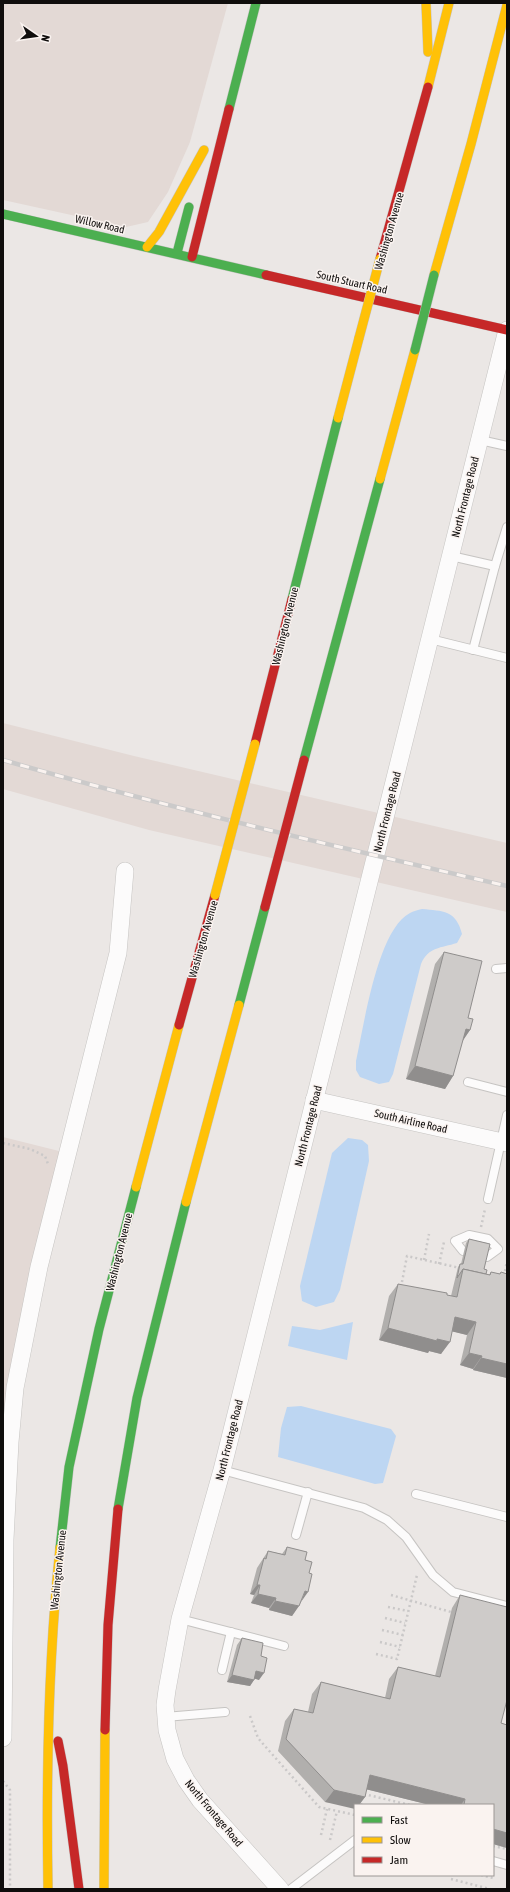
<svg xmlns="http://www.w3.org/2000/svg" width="510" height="1892" font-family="'Asap Condensed',sans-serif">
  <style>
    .built { fill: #e3d9d5 }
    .water { fill: #bdd6f2 }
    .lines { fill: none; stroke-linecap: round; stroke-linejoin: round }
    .lane-casing { stroke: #c6c4c2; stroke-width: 10 }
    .street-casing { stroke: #c6c4c2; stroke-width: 18 }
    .fast-casing { stroke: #c6c4c2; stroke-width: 10 }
    .slow-casing { stroke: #c6c4c2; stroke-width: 10 }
    .jam-casing { stroke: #c6c4c2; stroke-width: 10 }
    .path { stroke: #cac8c8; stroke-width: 2.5; stroke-dasharray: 2 3; stroke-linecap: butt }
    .lane { stroke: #fcfbfb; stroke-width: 8 }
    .street { stroke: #fcfbfb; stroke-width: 17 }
    .fast { stroke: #4caf50; stroke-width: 9 }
    .slow { stroke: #ffc107; stroke-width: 9 }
    .jam { stroke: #c62828; stroke-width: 9 }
    .rail-casing { stroke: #cbcaca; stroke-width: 4.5 }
    .rail { stroke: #faf3f0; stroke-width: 3; stroke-dasharray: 9; stroke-linecap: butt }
    .fast-bridge-casing { stroke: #c3c1c0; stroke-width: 10; stroke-linecap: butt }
    .slow-bridge-casing { stroke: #c3c1c0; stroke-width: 10; stroke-linecap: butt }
    .jam-bridge-casing { stroke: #c3c1c0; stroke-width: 10; stroke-linecap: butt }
    .fast-bridge { stroke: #4caf50; stroke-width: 9 }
    .slow-bridge { stroke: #ffc107; stroke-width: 9 }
    .jam-bridge { stroke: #c62828; stroke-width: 9 }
    .wall { fill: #b1afad }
    .shaded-wall { fill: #908e8d }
    .building { fill: #cecbc9; stroke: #908e8d }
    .labels { text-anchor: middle; stroke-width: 3; stroke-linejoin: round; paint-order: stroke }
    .street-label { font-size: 11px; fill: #0f0d0c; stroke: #faf3f0 }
  </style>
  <rect width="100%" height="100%" fill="#ebe7e5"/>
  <g class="built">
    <polygon points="3,3 228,3 190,142 168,192 148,222 126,227 3,200"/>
    <polygon points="3,723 134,756 507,843 507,912 149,830 3,789"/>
    <polygon points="3,1137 67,1153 15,1388 3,1738"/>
  </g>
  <g class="water">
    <path d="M422,909c21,2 34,1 40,25l-5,9c-16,5 -29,4 -36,21l-28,110 -4,8 -10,2 -19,-7 -4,-7v-9c8,-35 21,-131 54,-148 3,-2 8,-3 12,-4z"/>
    <polygon points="348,1138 362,1140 368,1145 369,1161 340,1290 334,1302 316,1307 302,1301 300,1286 332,1153"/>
    <polygon points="353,1322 347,1360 288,1346 292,1326 320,1330"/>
    <polygon points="301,1406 391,1429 396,1436 383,1483 375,1484 278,1457 281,1428 287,1407"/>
  </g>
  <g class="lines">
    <defs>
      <g id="lane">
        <polyline points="480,440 507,446"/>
        <polyline points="451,556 495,566 473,650"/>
        <polyline points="495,566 507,527"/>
        <polyline points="430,639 507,658"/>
        <polyline points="496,969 507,968"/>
        <polyline points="468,1082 507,1092"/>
        <polyline points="488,1199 507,1115"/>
        <polygon points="469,1235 488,1239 498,1249 487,1257 463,1251 455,1241"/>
        <polyline points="222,1470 364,1508 387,1520 406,1537 433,1575 453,1592 507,1606"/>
        <polyline points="416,1494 507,1517"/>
        <polyline points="296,1535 308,1492"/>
        <polyline points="180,1619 284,1646"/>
        <polyline points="222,1670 231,1632"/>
        <polyline points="165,1717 225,1712"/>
        <polyline points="493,1861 507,1865"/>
        <polyline points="291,1889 355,1840"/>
      </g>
      <g id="street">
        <polyline points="314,1100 507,1143"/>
        <polyline points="3,1738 5,1539 10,1442 15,1388 39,1267 118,953 125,871"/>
        <polyline points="280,1889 200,1800 186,1780 175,1759 167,1730 165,1705 167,1690 180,1619 222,1470 507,330"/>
      </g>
      <g id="fast">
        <polyline points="229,109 256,3"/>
        <polyline points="3,214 266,275"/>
        <polyline points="177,253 189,207"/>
        <polyline points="292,599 338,418"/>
        <polyline points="304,760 380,479"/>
        <polyline points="239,1005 265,907"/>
        <polyline points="118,1509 137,1398 186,1202"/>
        <polyline points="60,1548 69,1467 99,1329 136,1187"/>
      </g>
      <g id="slow">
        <polyline points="426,3 428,52"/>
        <polyline points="428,87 449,3"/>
        <polyline points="147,247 159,232 204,150"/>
        <polyline points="434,275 471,144 507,5"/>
        <polyline points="338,418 359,338"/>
        <polyline points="380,479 415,350"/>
        <polyline points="136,1187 179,1025"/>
        <polyline points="186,1202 239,1005"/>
        <path d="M48,1889c-2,-114 0,-228 12,-341"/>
        <polyline points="104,1889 105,1730"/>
      </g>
      <g id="jam">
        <polyline points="192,257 229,109"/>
        <polyline points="380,259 428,87"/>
        <polyline points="266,275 507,330"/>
        <polyline points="255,744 292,599"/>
        <polyline points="179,1025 215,895"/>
        <polyline points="105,1730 108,1625 118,1509"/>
        <polyline points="58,1741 63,1766 79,1889"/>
      </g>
    </defs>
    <use href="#lane" class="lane-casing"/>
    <use href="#street" class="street-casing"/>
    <use href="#fast" class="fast-casing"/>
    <use href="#slow" class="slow-casing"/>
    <use href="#jam" class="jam-casing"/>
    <g class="path">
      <polyline points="3,1143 30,1149 45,1156 48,1164"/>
      <polyline points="481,1227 485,1209"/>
      <polyline points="424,1260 429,1234"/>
      <polyline points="439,1264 444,1242"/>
      <polyline points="504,1276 507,1261"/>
      <polyline points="401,1287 407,1256 460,1268"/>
      <polyline points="391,1595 451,1612"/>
      <polyline points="388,1607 408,1611"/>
      <polyline points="385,1618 405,1623"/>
      <polyline points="382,1630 403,1635"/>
      <polyline points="380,1642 400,1647"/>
      <polyline points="376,1654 397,1659 417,1575"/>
      <polyline points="250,1716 258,1738 264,1745 319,1807 355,1815"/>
      <polyline points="3,1781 10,1790 10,1889"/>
      <polyline points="364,1794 410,1805"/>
      <polyline points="361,1805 362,1798"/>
      <polyline points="321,1835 327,1809"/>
      <polyline points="330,1840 337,1811"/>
      <polyline points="493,1846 507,1849"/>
      <polyline points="481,1875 493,1878"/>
      <polyline points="451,1879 490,1889"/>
    </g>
    <use href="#lane" class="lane"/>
    <use href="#street" class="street"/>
    <use href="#fast" class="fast"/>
    <use href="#slow" class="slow"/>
    <use href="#jam" class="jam"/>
    <defs>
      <path id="rail" d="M3,760c166,48 335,87 504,126"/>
    </defs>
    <use href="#rail" class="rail-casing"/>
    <use href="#rail" class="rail"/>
    <defs>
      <polyline id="fast-bridge" points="415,350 434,275"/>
      <g id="slow-bridge">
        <polyline points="359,338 380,259"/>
        <polyline points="215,895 255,744"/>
      </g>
      <polyline id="jam-bridge" points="265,907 304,760"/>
    </defs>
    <use href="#fast-bridge" class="fast-bridge-casing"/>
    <use href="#slow-bridge" class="slow-bridge-casing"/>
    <use href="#jam-bridge" class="jam-bridge-casing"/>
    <use href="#fast-bridge" class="fast-bridge"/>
    <use href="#slow-bridge" class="slow-bridge"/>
    <use href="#jam-bridge" class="jam-bridge"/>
  </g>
  <g class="wall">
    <polygon points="444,952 468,1018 470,1030 462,1041 453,1076 445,1089 406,1079 435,964"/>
    <polygon points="469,1239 484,1269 486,1274 489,1275 491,1272 500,1274 501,1272 507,1274 507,1378 473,1370 473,1369 460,1365 467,1335 452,1331 441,1354 429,1351 428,1353 379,1340 389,1296 398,1284 451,1296 458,1267 460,1264 461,1264 466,1243"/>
    <polygon points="287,1547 305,1560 301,1602 292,1616 269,1610 269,1608 251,1603 254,1595 250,1594 257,1568 268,1551 282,1554"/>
    <polygon points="460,1595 501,1723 507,1725 507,1848 493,1844 493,1805 430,1805 366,1789 365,1797 359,1805 325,1802 278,1751 285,1721 294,1709 308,1712 312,1694 321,1682 385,1698 389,1679 398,1667 435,1676 452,1608"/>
    <polygon points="242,1638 261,1656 259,1680 255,1678 250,1686 227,1682 237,1645"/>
  </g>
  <g class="shaded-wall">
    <polygon points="466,1029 470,1030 462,1042"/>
    <polygon points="415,1066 453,1076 445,1089 406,1079"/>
    <polygon points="455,1317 476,1322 467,1335 446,1330"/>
    <polygon points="388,1328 437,1339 450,1342 441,1354 429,1351 428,1353 379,1340"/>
    <polygon points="469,1353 482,1356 473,1369 460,1365"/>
    <polygon points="481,1358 507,1364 507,1378 473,1370"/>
    <polygon points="257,1585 260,1585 254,1595 250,1594"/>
    <polygon points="305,1591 308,1592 301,1602"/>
    <polygon points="258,1594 276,1598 269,1608 251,1603"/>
    <polygon points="275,1601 299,1606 292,1616 269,1610"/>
    <polygon points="256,1671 264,1673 259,1680 252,1678"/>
    <polygon points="232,1675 254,1680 250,1686 227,1682"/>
    <polygon points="370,1775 465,1799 461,1805 430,1805 361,1788"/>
    <polygon points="334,1790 365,1797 359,1805 355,1805 355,1809 325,1802"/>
    <polygon points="493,1829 507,1833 507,1848 493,1844"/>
  </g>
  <g class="building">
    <polygon points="444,952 482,961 468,1018 473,1019 470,1030 466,1029 453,1076 415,1066"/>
    <polygon points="469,1239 490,1244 484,1269 487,1270 486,1274 463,1269 457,1278 460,1264 463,1264"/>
    <polygon points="463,1269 490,1275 491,1272 500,1274 501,1272 507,1274 507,1364 481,1358 482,1356 469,1353 476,1322 455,1317 450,1342 437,1339 437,1341 388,1328 398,1284 447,1293 447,1295 457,1297"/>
    <polygon points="287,1547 307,1552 305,1560 312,1562 309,1573 312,1574 308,1592 305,1591 299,1606 275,1601 276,1598 258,1594 260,1585 257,1585 264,1558 266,1559 268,1551 285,1555"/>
    <polygon points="460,1595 507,1607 507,1700 501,1723 507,1725 507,1833 493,1829 493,1805 464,1805 465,1799 370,1775 365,1797 334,1790 286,1739 294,1709 313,1713 321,1682 390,1699 398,1667 440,1677"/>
    <polygon points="242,1638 263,1643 261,1656 267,1658 264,1673 256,1671 254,1680 232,1675"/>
  </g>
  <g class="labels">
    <g class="street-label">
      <text transform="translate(100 224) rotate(13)" y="4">Willow Road</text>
      <text transform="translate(389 231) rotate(-74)" y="4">Washington Avenue</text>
      <text transform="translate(352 282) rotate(13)" y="4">South Stuart Road</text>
      <text transform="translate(465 497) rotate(-76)" y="4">North Frontage Road</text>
      <text transform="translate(285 626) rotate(-76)" y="4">Washington Avenue</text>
      <text transform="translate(387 812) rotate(-76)" y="4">North Frontage Road</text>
      <text transform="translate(203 939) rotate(-74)" y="4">Washington Avenue</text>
      <text transform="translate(411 1121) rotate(13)" y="4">South Airline Road</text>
      <text transform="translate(308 1126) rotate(-76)" y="4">North Frontage Road</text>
      <text transform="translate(119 1252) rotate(-76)" y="4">Washington Avenue</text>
      <text transform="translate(229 1440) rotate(-76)" y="4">North Frontage Road</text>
      <text transform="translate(58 1570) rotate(-84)" y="4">Washington Avenue</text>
      <text transform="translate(214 1813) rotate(50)" y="4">North Frontage Road</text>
    </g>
  </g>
  <rect width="510" height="1892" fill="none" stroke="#0f0d0c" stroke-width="8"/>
  <rect x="354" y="1804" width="140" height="72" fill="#faf3f0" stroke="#9c9795"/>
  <rect x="362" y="1817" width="20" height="6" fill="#4caf50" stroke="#9c9795"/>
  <text x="390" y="1824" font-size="12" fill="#0f0d0c">Fast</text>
  <rect x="362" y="1837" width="20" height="6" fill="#ffc107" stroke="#9c9795"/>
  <text x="390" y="1844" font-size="12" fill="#0f0d0c">Slow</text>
  <rect x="362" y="1857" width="20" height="6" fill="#c62828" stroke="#9c9795"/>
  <text x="390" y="1864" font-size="12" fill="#0f0d0c">Jam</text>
  <g transform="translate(36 36) rotate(103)" stroke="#faf3f0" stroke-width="3" paint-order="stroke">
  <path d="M0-3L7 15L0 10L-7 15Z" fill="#0f0d0c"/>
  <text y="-6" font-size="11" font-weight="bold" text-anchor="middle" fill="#0f0d0c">N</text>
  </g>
</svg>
